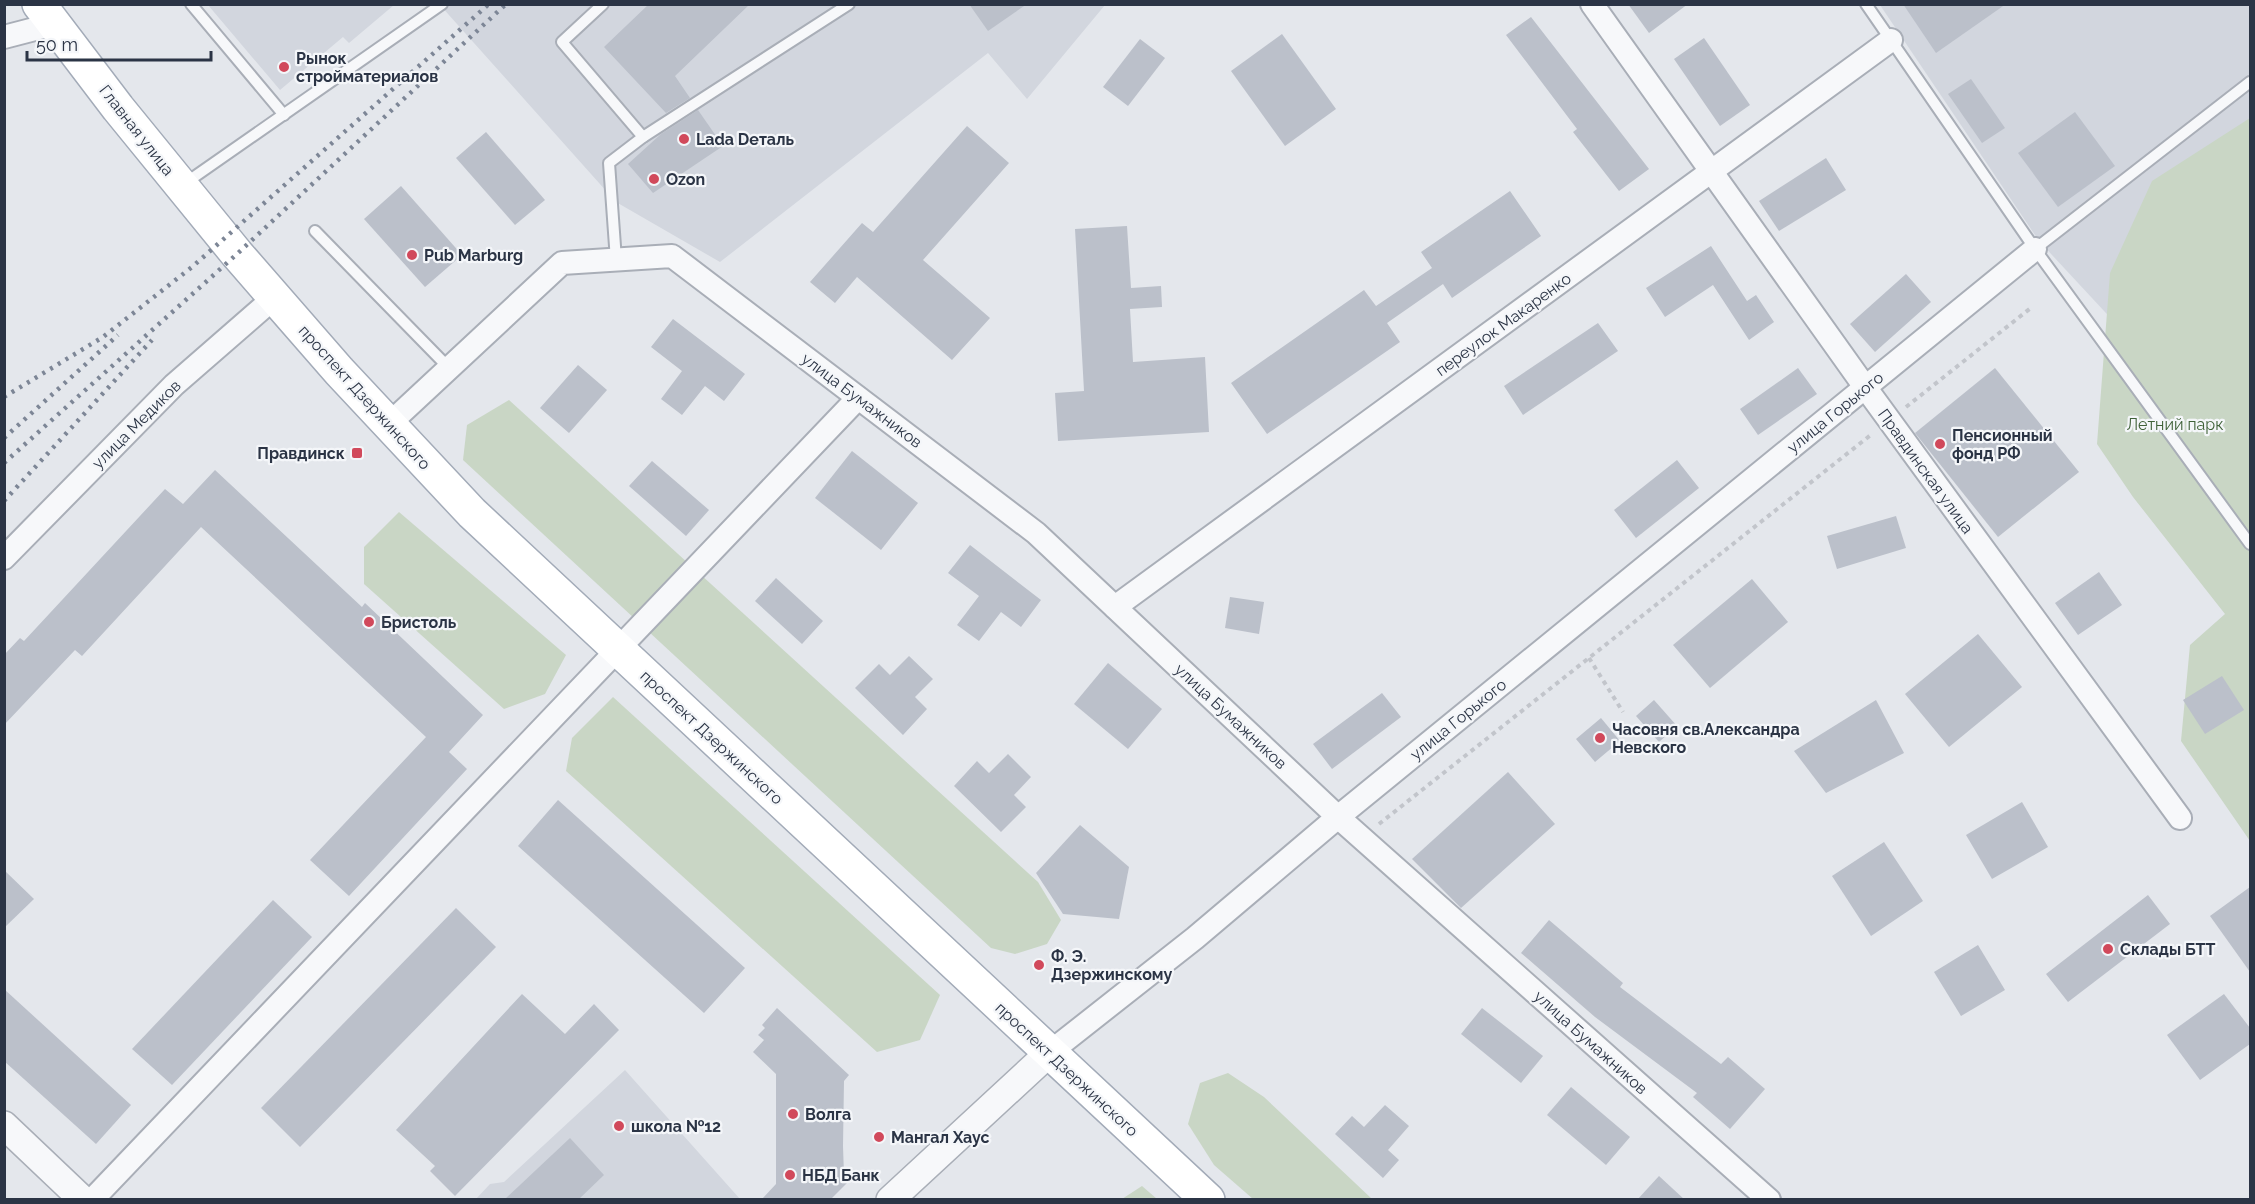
<svg xmlns="http://www.w3.org/2000/svg" width="2255" height="1204" font-family="Raleway,sans-serif">
  <style>
    .built { fill: #d2d6de }
    .green { fill: #c9d6c5 }
    .building { fill: #bbc0ca }
    .lines { fill: none; stroke-linecap: round; stroke-linejoin: round }
    .service-casing { stroke: #a9aeb7; stroke-width: 14 }
    .minor-casing { stroke: #a9aeb7; stroke-width: 26 }
    .tertiary-casing { stroke: #a9aeb7; stroke-width: 30 }
    .primary-casing { stroke: #a3abb8; stroke-width: 36 }
    .path { stroke: #c2c5cb; stroke-width: 4; stroke-dasharray: 4.5 4.5; stroke-linecap: butt }
    .service { stroke: #f7f8fa; stroke-width: 10 }
    .minor { stroke: #f7f8fa; stroke-width: 22 }
    .tertiary { stroke: #f7f8fa; stroke-width: 27 }
    .primary { stroke: #fff; stroke-width: 33 }
    .rail { stroke: #7d8696; stroke-width: 4.5; stroke-dasharray: 3 6; stroke-linecap: butt }
    .poi-dot { fill: #d1495b; stroke: #f4f6f9; stroke-width: 2 }
    .labels { text-anchor: middle; stroke-width: 4.5; stroke-linejoin: round; paint-order: stroke }
    .poi-label { font-size: 16px; font-weight: bold; fill: #2b3445; stroke: #f4f6f9; text-anchor: start }
    .street-label { font-size: 16px; fill: #2b3445; stroke: #f4f6f9 }
    .park-label { font-size: 16px; fill: #3f6138; stroke: #f4f6f9 }
  </style>
  <rect width="100%" height="100%" fill="#e4e7ec"/>
  <g class="built">
    <polygon points="208,5 394,5 349,43 343,37 280,90"/>
    <polygon points="440,5 1105,5 1027,99 988,53 720,262 616,202"/>
    <polygon points="1880,5 2250,5 2250,468 2039,241"/>
    <polygon points="625,1070 740,1199 475,1200 490,1184 504,1182"/>
  </g>
  <g class="green">
    <polygon points="2250,118 2250,841 2181,741 2190,645 2225,614 2133,497 2097,444 2110,273 2152,181"/>
    <polygon points="509,400 1038,882 1061,920 1047,944 1015,954 991,948 463,460 467,425"/>
    <polygon points="399,512 566,655 545,694 504,709 364,584 364,547"/>
    <polygon points="613,697 940,995 920,1040 877,1052 566,771 572,738"/>
    <polygon points="1228,1073 1264,1097 1372,1199 1253,1199 1214,1165 1188,1124 1200,1083"/>
    <polygon points="1142,1186 1157,1199 1122,1199"/>
  </g>
  <g class="building">
    <polygon points="649,4 750,4 675,76 690,98 666,113 604,47"/>
    <polygon points="969,4 1027,4 988,31"/>
    <polygon points="1628,4 1688,4 1649,33"/>
    <polygon points="1903,4 2006,4 1936,53"/>
    <polygon points="1531,17 1649,169 1619,191 1573,132 1577,129 1506,35"/>
    <polygon points="1282,34 1336,109 1285,146 1231,71"/>
    <polygon points="1704,38 1750,105 1720,126 1674,59"/>
    <polygon points="1140,39 1165,58 1128,106 1103,87"/>
    <polygon points="1971,79 2005,128 1982,143 1948,94"/>
    <polygon points="698,110 723,146 653,193 628,164 661,134"/>
    <polygon points="2075,112 2115,166 2058,207 2018,153"/>
    <polygon points="967,126 1009,163 923,260 990,318 952,360 857,277 835,303 810,282 862,223 873,232"/>
    <polygon points="486,132 545,200 515,225 456,158"/>
    <polygon points="1826,158 1846,190 1779,231 1759,201"/>
    <polygon points="401,186 462,255 425,287 364,219"/>
    <polygon points="1510,191 1541,236 1452,298 1443,284 1387,323 1400,342 1267,434 1231,383 1364,290 1376,306 1432,268 1421,252"/>
    <polygon points="1127,226 1131,288 1161,286 1162,307 1130,309 1133,362 1205,357 1209,432 1058,441 1055,393 1084,391 1075,229"/>
    <polygon points="1711,246 1747,301 1756,295 1774,322 1749,340 1713,285 1665,317 1646,288"/>
    <polygon points="1906,274 1931,302 1875,352 1850,324"/>
    <polygon points="673,319 745,374 724,401 705,386 682,415 661,399 682,371 651,347"/>
    <polygon points="1598,323 1618,351 1523,415 1504,386"/>
    <polygon points="578,365 607,390 569,433 540,408"/>
    <polygon points="1798,368 1817,394 1758,435 1740,409"/>
    <polygon points="1995,368 2079,472 1998,537 1915,433"/>
    <polygon points="852,451 918,503 881,550 815,498"/>
    <polygon points="1677,460 1699,488 1636,538 1614,510"/>
    <polygon points="652,461 709,510 686,536 629,486"/>
    <polygon points="215,470 362,607 365,603 483,715 449,752 467,769 349,896 310,860 426,737 201,527 82,656 75,650 4,725 4,655 20,638 24,641 165,489 183,504"/>
    <polygon points="1896,516 1906,548 1837,569 1827,536"/>
    <polygon points="970,545 1041,600 1021,627 1001,612 979,641 957,625 979,596 948,573"/>
    <polygon points="2099,572 2122,605 2078,635 2055,603"/>
    <polygon points="776,578 823,621 802,644 755,601"/>
    <polygon points="1752,579 1788,622 1710,688 1673,645"/>
    <polygon points="1230,597 1264,602 1259,634 1225,628"/>
    <polygon points="1978,634 2022,687 1949,747 1905,694"/>
    <polygon points="909,656 933,679 915,697 927,709 903,735 855,688 879,664 890,675"/>
    <polygon points="1108,663 1162,709 1128,749 1074,704"/>
    <polygon points="2222,676 2244,710 2205,734 2183,700"/>
    <polygon points="1382,693 1401,717 1332,769 1313,744"/>
    <polygon points="1654,700 1677,726 1659,742 1636,716"/>
    <polygon points="1876,700 1904,753 1826,793 1794,751"/>
    <polygon points="1601,718 1620,741 1595,762 1576,739"/>
    <polygon points="1008,754 1031,777 1014,795 1026,807 1001,832 954,786 977,761 989,773"/>
    <polygon points="1508,772 1555,824 1461,908 1412,859"/>
    <polygon points="558,800 745,968 704,1013 518,846"/>
    <polygon points="2022,802 2048,847 1992,879 1966,835"/>
    <polygon points="1080,825 1129,867 1119,919 1063,914 1036,873"/>
    <polygon points="1884,842 1923,901 1871,936 1832,876"/>
    <polygon points="4,870 34,899 4,928"/>
    <polygon points="2250,887 2250,972 2210,916"/>
    <polygon points="2148,895 2170,924 2068,1002 2046,974"/>
    <polygon points="273,900 312,937 172,1085 132,1049"/>
    <polygon points="456,908 496,947 300,1147 261,1108"/>
    <polygon points="1549,920 1623,983 1620,987 1721,1064 1728,1057 1765,1089 1730,1129 1693,1097 1697,1093 1595,1017 1521,953"/>
    <polygon points="1978,945 2005,990 1961,1016 1934,972"/>
    <polygon points="4,989 131,1105 96,1144 4,1061"/>
    <polygon points="522,994 565,1034 594,1004 619,1030 455,1196 430,1171 435,1166 396,1130"/>
    <polygon points="2224,994 2250,1028 2250,1044 2200,1080 2167,1035"/>
    <polygon points="777,1008 849,1075 844,1081 843,1146 844,1175 849,1181 830,1200 761,1200 776,1184 776,1074 753,1052 764,1040 758,1035 765,1028 762,1025"/>
    <polygon points="1482,1008 1543,1056 1521,1083 1461,1034"/>
    <polygon points="1571,1087 1630,1137 1606,1165 1547,1115"/>
    <polygon points="1385,1105 1409,1126 1388,1150 1399,1160 1383,1178 1335,1134 1352,1116 1364,1127"/>
    <polygon points="570,1138 604,1175 578,1200 504,1200"/>
    <polygon points="1659,1176 1685,1200 1637,1200"/>
  </g>
  <g class="lines">
    <defs>
      <g id="service">
        <polyline points="191,4 284,115"/>
        <polyline points="603,4 562,42 643,137"/>
        <polyline points="1866,4 2035,249 2250,544"/>
        <polyline points="184,184 442,4"/>
        <polyline points="315,231 448,367"/>
        <polyline points="2035,249 2250,82"/>
        <polyline points="616,260 609,163 643,137 849,4"/>
      </g>
      <g id="minor">
        <polyline points="1592,4 1865,387 2180,818"/>
        <polyline points="4,37 54,24"/>
        <polyline points="388,425 562,263 672,256 1036,533 1338,817 1769,1200"/>
        <polyline points="4,558 174,385 275,297"/>
        <polyline points="1115,607 1891,40"/>
        <polyline points="1049,1053 1195,938 1338,817 2035,249"/>
        <polyline points="92,1200 858,398"/>
      </g>
      <g id="tertiary">
        <polyline points="4,1125 83,1200"/>
        <polyline points="890,1200 1049,1053"/>
      </g>
      <polyline id="primary" points="39,4 118,108 237,254 339,371 472,513 1208,1200"/>
    </defs>
    <use href="#service" class="service-casing"/>
    <use href="#minor" class="minor-casing"/>
    <use href="#tertiary" class="tertiary-casing"/>
    <use href="#primary" class="primary-casing"/>
    <g class="path">
      <polyline points="1906,407 2032,307"/>
      <polyline points="1589,658 1623,712"/>
      <polyline points="1379,824 1872,434"/>
    </g>
    <use href="#service" class="service"/>
    <use href="#minor" class="minor"/>
    <use href="#tertiary" class="tertiary"/>
    <use href="#primary" class="primary"/>
    <g class="rail">
      <polyline points="4,397 103,337 192,267 489,4"/>
      <polyline points="4,438 118,335"/>
      <polyline points="4,463 237,254 506,4"/>
      <polyline points="4,501 152,340"/>
    </g>
  </g>
  <g class="poi-dot">
    <circle cx="284" cy="67" r="6"/>
    <circle cx="684" cy="139" r="6"/>
    <circle cx="654" cy="179" r="6"/>
    <circle cx="412" cy="255" r="6"/>
    <circle cx="1940" cy="444" r="6"/>
    <rect x="351" y="447" width="12" height="12" rx="3"/>
    <circle cx="369" cy="622" r="6"/>
    <circle cx="1600" cy="738" r="6"/>
    <circle cx="2108" cy="949" r="6"/>
    <circle cx="1039" cy="965" r="6"/>
    <circle cx="793" cy="1114" r="6"/>
    <circle cx="619" cy="1126" r="6"/>
    <circle cx="879" cy="1137" r="6"/>
    <circle cx="790" cy="1175" r="6"/>
  </g>
  <g class="labels">
    <g class="poi-label">
      <text x="296" y="64">Рынок<tspan x="296" dy="18">стройматериалов</tspan></text>
      <text x="696" y="145">Lada Dеталь</text>
      <text x="666" y="185">Ozon</text>
      <text x="424" y="261">Pub Marburg</text>
      <text x="1952" y="441">Пенсионный<tspan x="1952" dy="18">фонд РФ</tspan></text>
      <text x="345" y="459" text-anchor="end">Правдинск</text>
      <text x="381" y="628">Бристоль</text>
      <text x="1612" y="735">Часовня св.Александра<tspan x="1612" dy="18">Невского</tspan></text>
      <text x="2120" y="955">Склады БТТ</text>
      <text x="1051" y="962">Ф. Э.<tspan x="1051" dy="18">Дзержинскому</tspan></text>
      <text x="805" y="1120">Волга</text>
      <text x="631" y="1132">школа №12</text>
      <text x="891" y="1143">Мангал Хаус</text>
      <text x="802" y="1181">НБД Банк</text>
    </g>
    <g class="street-label">
      <text transform="translate(137 130) rotate(52)" y="6">Главная улица</text>
      <text transform="translate(1503 324) rotate(-36)" y="6">переулок Макаренко</text>
      <text transform="translate(365 397) rotate(48)" y="6">проспект Дзержинского</text>
      <text transform="translate(862 400) rotate(37)" y="6">улица Бумажников</text>
      <text transform="translate(1835 412) rotate(-39)" y="6">улица Горького</text>
      <text transform="translate(136 424) rotate(-45)" y="6">улица Медиков</text>
      <text transform="translate(1926 471) rotate(54)" y="6">Правдинская улица</text>
      <text transform="translate(1231 716) rotate(43)" y="6">улица Бумажников</text>
      <text transform="translate(1458 719) rotate(-39)" y="6">улица Горького</text>
      <text transform="translate(712 737) rotate(43)" y="6">проспект Дзержинского</text>
      <text transform="translate(1591 1042) rotate(42)" y="6">улица Бумажников</text>
      <text transform="translate(1067 1069) rotate(43)" y="6">проспект Дзержинского</text>
    </g>
    <g class="park-label">
      <text x="2175" y="430">Летний парк</text>
    </g>
  </g>
  <rect width="2255" height="1204" fill="none" stroke="#2b3445" stroke-width="12"/>
  <path d="M27 51v9h184v-9" fill="none" stroke="#2b3445" stroke-width="3"/>
  <text x="36" y="51" font-size="18" fill="#2b3445" stroke="#f4f6f9" stroke-width="4.5" paint-order="stroke">50 m</text>
</svg>
